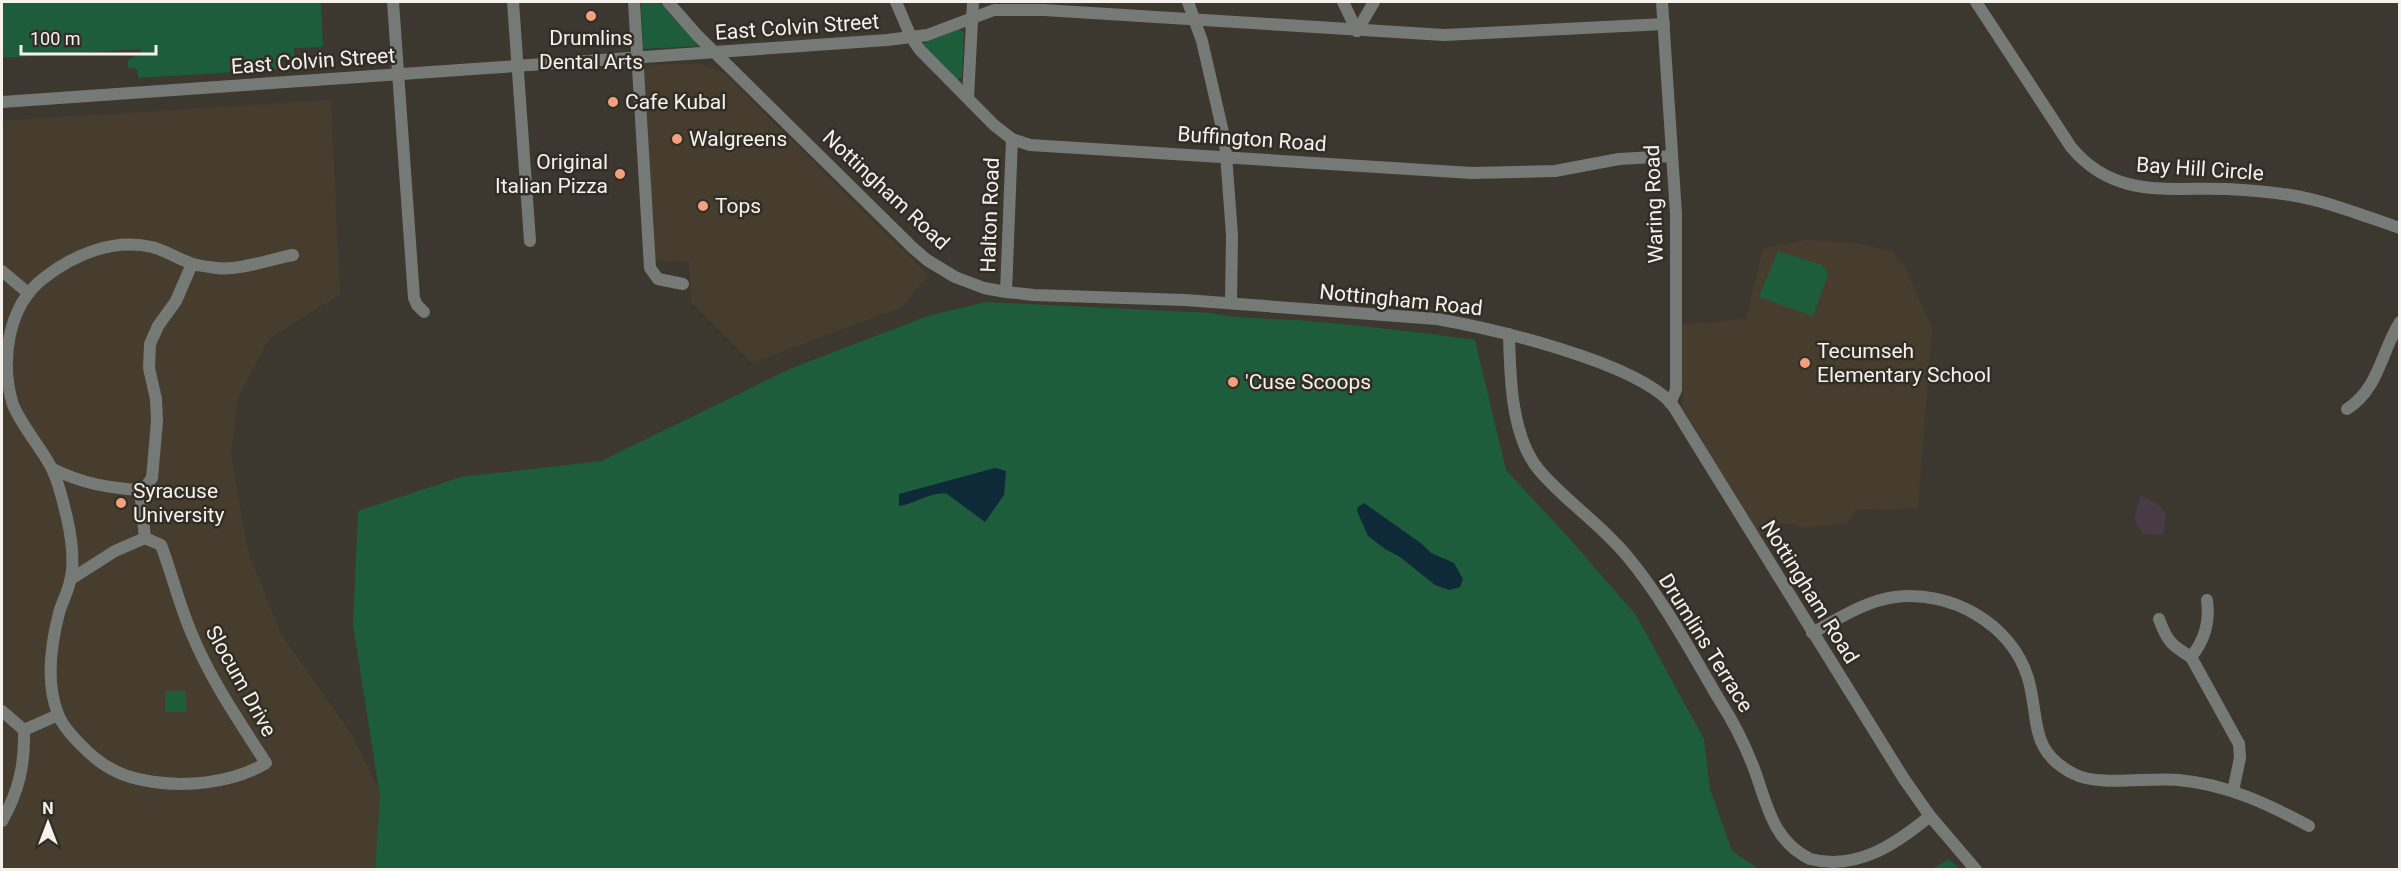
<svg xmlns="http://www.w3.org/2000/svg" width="2401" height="871" font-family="Roboto,sans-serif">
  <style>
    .built { fill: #463d2f }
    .industrial { fill: #493a47 }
    .green { fill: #1d5d3c }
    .water { fill: #0e2938 }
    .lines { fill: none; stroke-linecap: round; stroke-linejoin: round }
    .minor { stroke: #767a76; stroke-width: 12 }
    .poi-dot { fill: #f2a07f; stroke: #322d25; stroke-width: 2 }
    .labels { text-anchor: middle; stroke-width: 5; stroke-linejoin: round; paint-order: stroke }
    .street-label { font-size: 21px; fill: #f5f1ec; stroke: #322d25 }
    .poi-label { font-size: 21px; fill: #f5f1ec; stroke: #322d25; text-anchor: start }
  </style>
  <rect width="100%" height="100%" fill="#3c372f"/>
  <g class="built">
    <polygon points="700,63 724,73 928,275 902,307 752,363 691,302 689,262 654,260 644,65"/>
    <polygon points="331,100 340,294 269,339 238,398 231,454 248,551 281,634 352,735 381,794 375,869 2,870 2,121"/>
    <polygon points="1806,240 1856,243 1891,251 1904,265 1932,328 1918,508 1855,510 1847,523 1803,528 1791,523 1778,525 1760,535 1687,419 1683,407 1680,325 1746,319 1763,248"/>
  </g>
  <polygon class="industrial" points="2141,495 2158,504 2166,514 2163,535 2143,534 2134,519"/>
  <g class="green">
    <polygon points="2,2 321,2 323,47 294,48 295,60 283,60 284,69 138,78 137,69 128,68 128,60 141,53 141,49 2,58"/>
    <polygon points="641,2 659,2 699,46 643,49"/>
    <polygon points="957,28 964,32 962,77 956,80 923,46 927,39"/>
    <polygon points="1778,251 1822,265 1828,274 1813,316 1759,297"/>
    <path d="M985,302l227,11c32,7 64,5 97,8 56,5 111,11 166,19l31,130 62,67 68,78 68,124 6,50 22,62 27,18h-1384l5,-72 -27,-172 5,-114 103,-34 140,-16 191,-93 136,-52z"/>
    <rect x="165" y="691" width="21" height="21"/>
    <polygon points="1949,859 1960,869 1932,869"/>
  </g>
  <g class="water">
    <path d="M995,468l11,3 -2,24 -19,27 -38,-28c-16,-3 -32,10 -48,12v-12z"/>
    <polygon points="1364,503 1422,544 1431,553 1454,563 1463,579 1460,587 1449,590 1435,585 1400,557 1385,549 1368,536 1357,511 1358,507"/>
  </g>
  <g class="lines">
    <g class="minor">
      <polyline points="393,2 414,298 417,305 424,312"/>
      <polyline points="513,2 530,241"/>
      <polyline points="634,2 650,268 658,279 683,284"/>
      <path d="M668,2l29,33 215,212 15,13 28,17 29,11 22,4 28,3 151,5 252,19c57,10 195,42 234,84 5,7 10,16 15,24l218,352 26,37 46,54"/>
      <polyline points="896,2 911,37 920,50 994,125 1012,139 1030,145 1472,173 1555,171 1619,159 1672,156"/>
      <polyline points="1188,2 1202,41 1225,141 1232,235 1231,303"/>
      <polyline points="1343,2 1357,31"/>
      <polyline points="1662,2 1676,214 1676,390 1670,403"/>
      <path d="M1976,2l95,145c43,52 96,40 156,42 21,1 43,3 63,6 38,6 74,21 110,33"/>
      <polyline points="1357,31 1374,2"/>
      <polyline points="968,98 973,2"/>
      <polyline points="2,102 887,40 927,35 994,10 1044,10 1444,35 1664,24"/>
      <path d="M192,264l-16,37 -18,25 -8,18 -1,24 7,31 1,22 -5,57 -5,7 -7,5 5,48 16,7c11,29 18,59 30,87 19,47 48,89 75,131 -35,21 -84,25 -123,17 -24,-4 -45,-17 -62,-35 -8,-8 -19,-20 -23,-31 -12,-30 -7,-70 1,-101 3,-11 9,-21 11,-32 5,-18 1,-45 -3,-63 -4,-16 -8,-36 -16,-51 -11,-21 -28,-39 -38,-62 -13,-43 -6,-99 31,-127 31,-24 70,-40 108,-31 13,3 24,11 36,15 8,4 20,5 29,6 21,3 54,-9 76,-13"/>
      <polyline points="2,271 27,292"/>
      <polyline points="1006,292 1012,139"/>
      <path d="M1509,334c1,42 2,103 30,136 26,31 62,54 88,86 36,43 64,96 93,145 13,20 24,42 33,65 14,36 18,74 57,93 47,12 86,-15 120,-43"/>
      <path d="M2347,409c32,-20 34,-57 53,-87"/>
      <path d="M53,469c28,14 55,19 87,21"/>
      <polyline points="71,579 115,551 145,538"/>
      <path d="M2159,619c8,22 12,26 32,38 14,-17 19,-36 16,-57"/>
      <path d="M1812,633c26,-14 53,-32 83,-36 55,-7 116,26 133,81 12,41 0,73 46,96 25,13 75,3 104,6 48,4 90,24 131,46"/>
      <polyline points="2191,657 2239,744 2240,758 2233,791"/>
      <polyline points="2,711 24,730"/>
      <polyline points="24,730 58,715"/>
      <path d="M2,821c17,-30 23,-57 22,-91"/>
    </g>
  </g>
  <g class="poi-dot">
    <circle cx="591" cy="16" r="6"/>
    <circle cx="613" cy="102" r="6"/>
    <circle cx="677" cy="139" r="6"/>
    <circle cx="620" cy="174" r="6"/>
    <circle cx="703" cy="206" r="6"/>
    <circle cx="1805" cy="363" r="6"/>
    <circle cx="1233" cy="382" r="6"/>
    <circle cx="121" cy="503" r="6"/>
  </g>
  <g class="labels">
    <g class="street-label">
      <text transform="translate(797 27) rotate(-4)" y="7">East Colvin Street</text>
      <text transform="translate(313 61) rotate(-4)" y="7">East Colvin Street</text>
      <text transform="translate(1252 139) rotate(4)" y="7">Buffington Road</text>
      <text transform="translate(2200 169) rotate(4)" y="7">Bay Hill Circle</text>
      <text transform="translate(886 190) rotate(43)" y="7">Nottingham Road</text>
      <text transform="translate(1654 204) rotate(-92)" y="7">Waring Road</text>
      <text transform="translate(990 215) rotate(-88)" y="7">Halton Road</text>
      <text transform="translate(1401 300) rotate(6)" y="7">Nottingham Road</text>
      <text transform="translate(1810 592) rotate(58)" y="7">Nottingham Road</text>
      <text transform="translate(1706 643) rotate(58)" y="7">Drumlins Terrace</text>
      <text transform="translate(241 681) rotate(61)" y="7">Slocum Drive</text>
    </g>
    <g class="poi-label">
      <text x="591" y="45" text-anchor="middle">Drumlins<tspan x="591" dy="24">Dental Arts</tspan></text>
      <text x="625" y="109">Cafe Kubal</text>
      <text x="689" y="146">Walgreens</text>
      <text x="608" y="169" text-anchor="end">Original<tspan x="608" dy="24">Italian Pizza</tspan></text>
      <text x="715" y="213">Tops</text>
      <text x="1817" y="358">Tecumseh<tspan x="1817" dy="24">Elementary School</tspan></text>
      <text x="1245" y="389">'Cuse Scoops</text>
      <text x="133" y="498">Syracuse<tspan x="133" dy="24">University</tspan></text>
    </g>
  </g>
  <rect width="2401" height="871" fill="none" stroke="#f5f1ec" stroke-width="6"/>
  <g transform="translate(48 823)" stroke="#322d25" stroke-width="4.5" paint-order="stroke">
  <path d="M0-4.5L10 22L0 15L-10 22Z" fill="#f5f1ec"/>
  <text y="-9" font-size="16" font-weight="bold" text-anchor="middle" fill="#f5f1ec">N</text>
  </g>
  <path d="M21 45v9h135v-9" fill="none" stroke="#f5f1ec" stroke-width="3"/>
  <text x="30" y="45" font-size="18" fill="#f5f1ec" stroke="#322d25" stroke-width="4.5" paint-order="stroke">100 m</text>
</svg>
